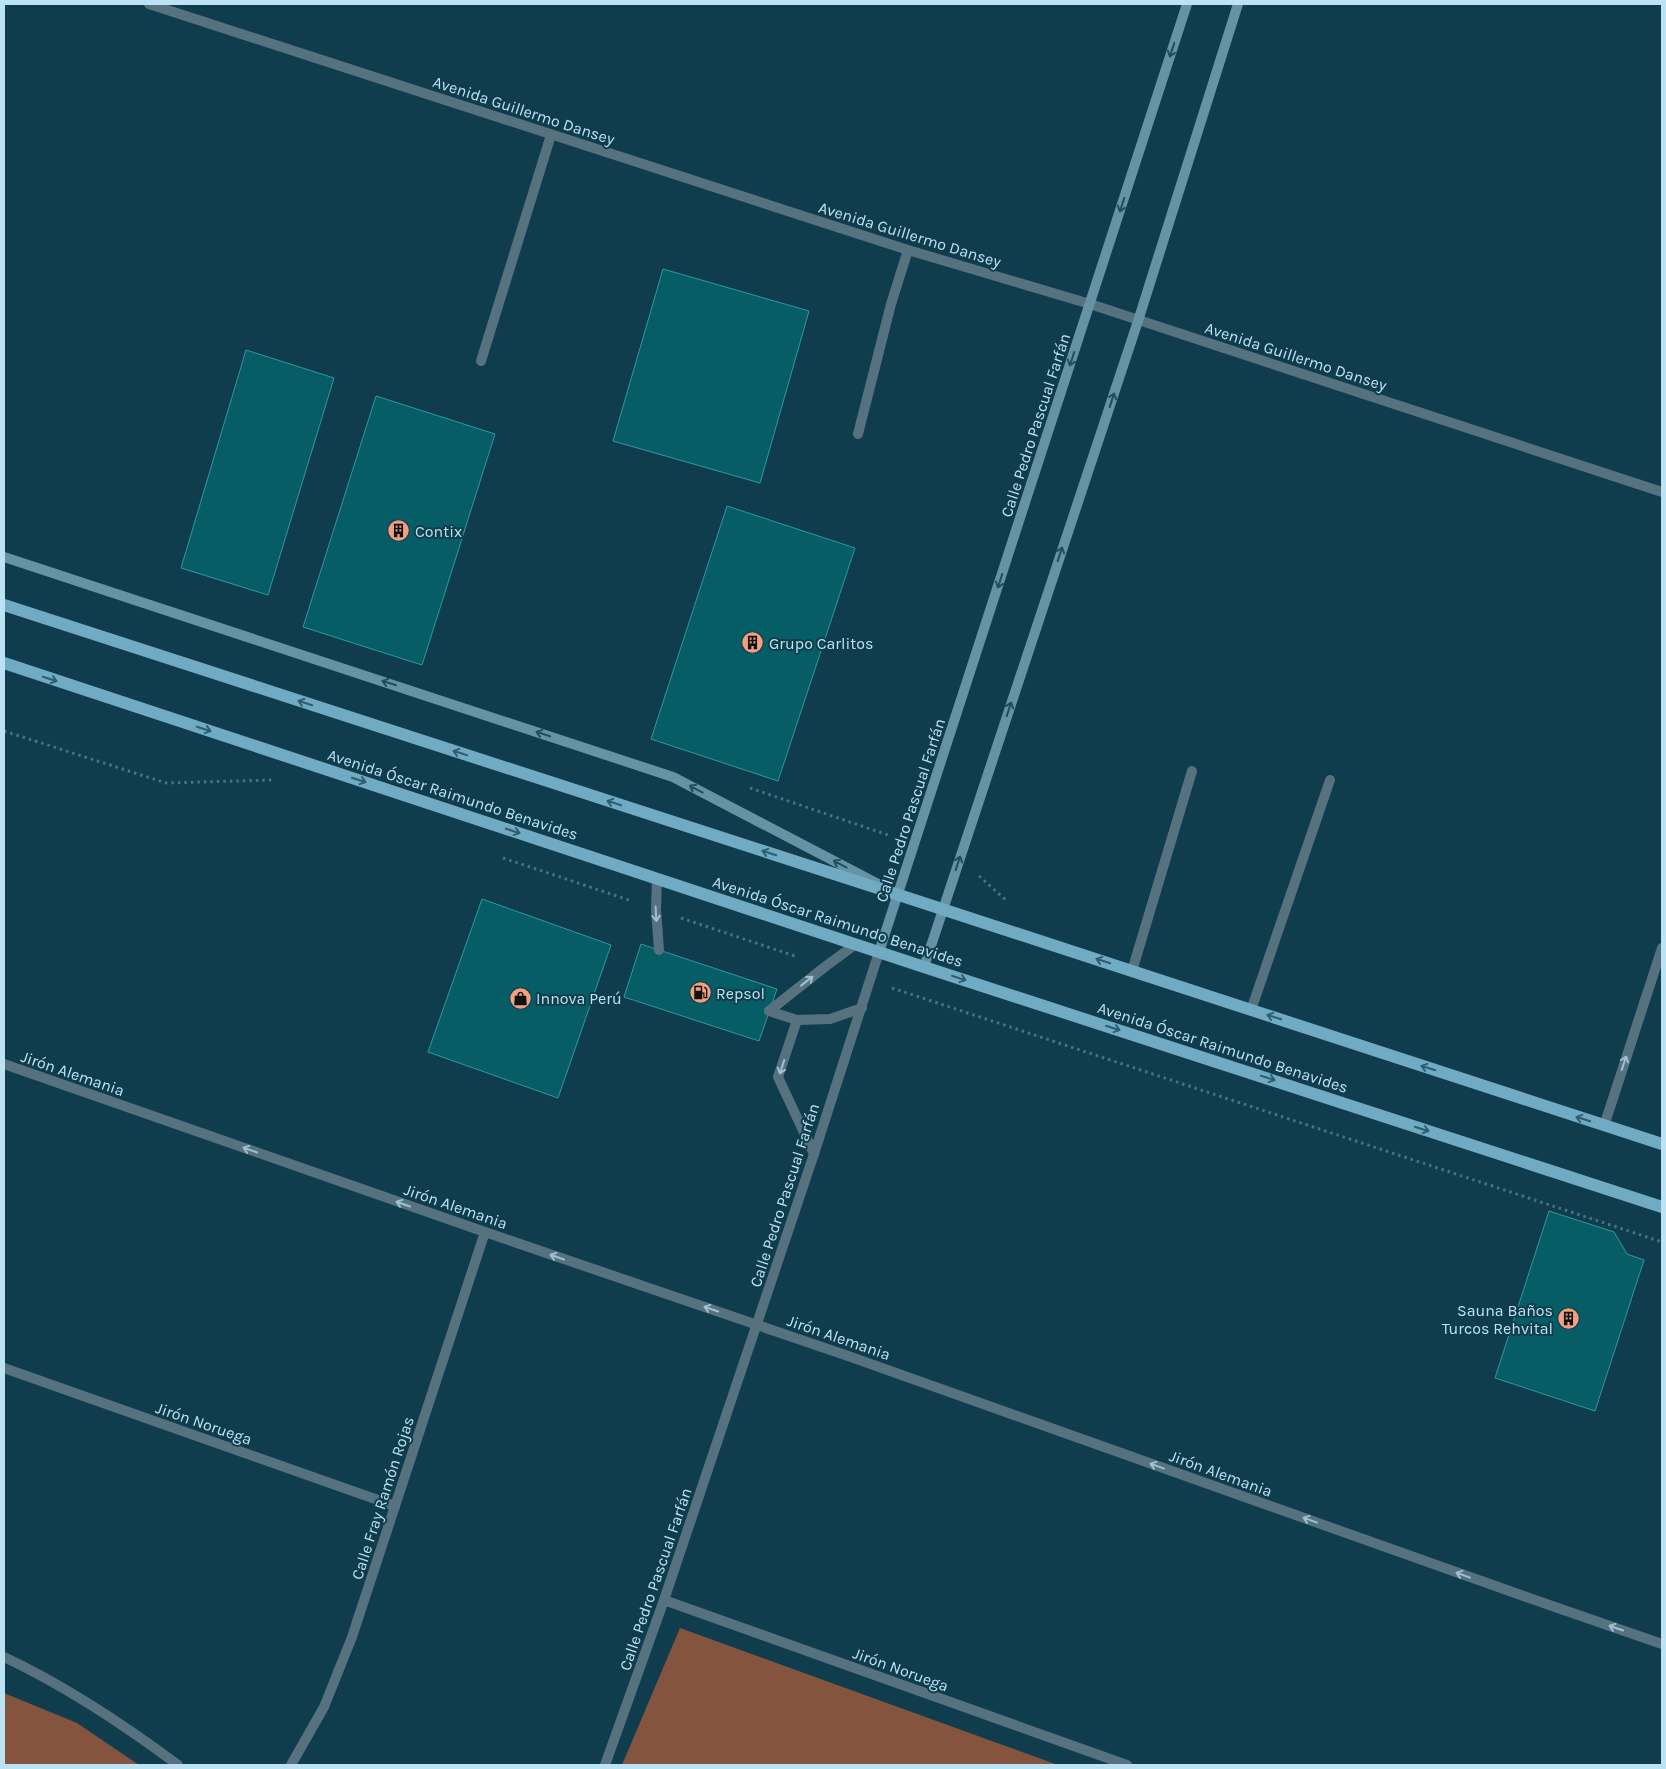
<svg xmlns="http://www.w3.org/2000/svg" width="1666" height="1769" font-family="Karla,sans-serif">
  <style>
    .green { fill: #84543f }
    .building { fill: #065d65; stroke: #3297a1 }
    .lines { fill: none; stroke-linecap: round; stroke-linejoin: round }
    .path { stroke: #487383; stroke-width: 3; stroke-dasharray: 2.5 4; stroke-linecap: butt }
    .lane { stroke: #56727e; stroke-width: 10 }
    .street { stroke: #56727e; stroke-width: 10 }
    .secondary { stroke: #6593a5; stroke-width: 10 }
    .primary { stroke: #70abc3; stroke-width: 12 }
    .oneway { stroke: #214e5f }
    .oneway2 { stroke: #2d5e70 }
    .oneway3 { stroke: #9dc1d0 }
    .labels { text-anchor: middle; stroke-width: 4; stroke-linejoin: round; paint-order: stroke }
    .street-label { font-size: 16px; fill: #bce3f3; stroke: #103d4d }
    .poi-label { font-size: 16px; fill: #bce3f3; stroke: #103d4d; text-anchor: start }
  </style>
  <rect width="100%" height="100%" fill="#103d4d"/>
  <g class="green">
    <polygon points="680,1628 1058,1765 622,1765"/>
    <polygon points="4,1693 77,1723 139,1765 4,1765"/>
  </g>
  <g class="building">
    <polygon points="663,269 809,311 760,483 613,441"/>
    <polygon points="246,350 334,378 268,595 181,568"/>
    <polygon points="376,396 495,434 422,665 303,627"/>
    <polygon points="727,506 855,548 778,781 651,739"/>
    <polygon points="482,899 611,945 558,1098 428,1052"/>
    <polygon points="641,944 777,989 759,1041 624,997"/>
    <polygon points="1549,1211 1614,1232 1627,1254 1644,1260 1595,1411 1495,1378"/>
  </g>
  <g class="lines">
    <g class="path">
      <polyline points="4,731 166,783 272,780"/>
      <polyline points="750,788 891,836"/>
      <polyline points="503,858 632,901"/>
      <polyline points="979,876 1008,902"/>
      <polyline points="681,918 798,957"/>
      <polyline points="892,988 1662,1242"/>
    </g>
    <g class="lane">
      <polyline points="481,361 551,135"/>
      <polyline points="858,434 891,304 908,250"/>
      <polyline points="657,878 656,909 659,950"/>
      <polyline points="1132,971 1192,771"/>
      <polyline points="1251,1010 1330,780"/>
      <polyline points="769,1011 826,966 856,944"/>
      <polyline points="769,1011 797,1020 830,1019 862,1008"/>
      <polyline points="797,1020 778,1077 814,1154"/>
    </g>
    <g class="street">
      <polyline points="149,4 908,250 1090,304 1662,492"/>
      <polyline points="4,1064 485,1232 851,1357 1532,1599 1662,1644"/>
      <polyline points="1604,1126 1662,948"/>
      <polyline points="4,1368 395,1506"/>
      <polyline points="664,1600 1127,1765"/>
      <path d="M4,1657c62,29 119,67 174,108"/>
      <polyline points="291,1765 324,1707 352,1637 485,1232"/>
      <polyline points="605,1765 664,1600 814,1154 879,952"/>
    </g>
    <g class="secondary">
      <polyline points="4,557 673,777 878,884"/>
      <polyline points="879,952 1187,4"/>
      <polyline points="924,967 1138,321 1238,4"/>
    </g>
    <g class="primary">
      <polyline points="4,605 899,895 1662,1144"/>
      <polyline points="4,663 924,967 1662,1207"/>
    </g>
  </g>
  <defs><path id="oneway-shaft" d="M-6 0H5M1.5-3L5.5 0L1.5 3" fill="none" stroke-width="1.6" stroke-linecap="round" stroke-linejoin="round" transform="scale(1.25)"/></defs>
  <g class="oneway">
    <use href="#oneway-shaft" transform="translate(1172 50) rotate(108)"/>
    <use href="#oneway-shaft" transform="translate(1122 205) rotate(108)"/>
    <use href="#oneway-shaft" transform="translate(1072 359) rotate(108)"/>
    <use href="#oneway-shaft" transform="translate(1112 400) rotate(-72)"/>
    <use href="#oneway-shaft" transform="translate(1060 554) rotate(-72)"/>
    <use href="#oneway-shaft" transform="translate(1000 581) rotate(108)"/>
    <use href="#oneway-shaft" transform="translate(389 683) rotate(-162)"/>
    <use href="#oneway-shaft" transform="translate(1009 709) rotate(-72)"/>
    <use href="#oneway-shaft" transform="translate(543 734) rotate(-162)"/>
    <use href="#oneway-shaft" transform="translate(696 789) rotate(-152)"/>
    <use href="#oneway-shaft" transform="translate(958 863) rotate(-72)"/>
    <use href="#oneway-shaft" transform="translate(840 864) rotate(-152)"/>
  </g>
  <g class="oneway2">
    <use href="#oneway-shaft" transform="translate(50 679) rotate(18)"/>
    <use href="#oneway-shaft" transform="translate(305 703) rotate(-162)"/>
    <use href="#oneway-shaft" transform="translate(204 729) rotate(18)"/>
    <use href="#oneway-shaft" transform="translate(460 753) rotate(-162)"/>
    <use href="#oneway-shaft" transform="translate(359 780) rotate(18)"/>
    <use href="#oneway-shaft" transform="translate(614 803) rotate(-162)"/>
    <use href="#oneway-shaft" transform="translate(513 831) rotate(18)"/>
    <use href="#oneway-shaft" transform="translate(769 853) rotate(-162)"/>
    <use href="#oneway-shaft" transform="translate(1103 961) rotate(-162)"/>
    <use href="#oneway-shaft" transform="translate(959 978) rotate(18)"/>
    <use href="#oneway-shaft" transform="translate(1274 1017) rotate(-162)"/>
    <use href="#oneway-shaft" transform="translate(1113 1028) rotate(18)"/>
    <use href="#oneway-shaft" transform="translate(1428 1068) rotate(-162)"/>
    <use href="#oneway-shaft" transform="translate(1268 1078) rotate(18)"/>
    <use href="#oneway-shaft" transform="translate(1583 1119) rotate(-162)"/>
    <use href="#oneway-shaft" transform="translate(1422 1129) rotate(18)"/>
  </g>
  <g class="oneway3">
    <use href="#oneway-shaft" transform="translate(656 914) rotate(87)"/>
    <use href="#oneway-shaft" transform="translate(807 981) rotate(-38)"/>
    <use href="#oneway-shaft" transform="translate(1624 1063) rotate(-72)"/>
    <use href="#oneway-shaft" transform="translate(782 1067) rotate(108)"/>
    <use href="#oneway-shaft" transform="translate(250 1150) rotate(-161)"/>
    <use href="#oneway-shaft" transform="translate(403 1204) rotate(-161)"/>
    <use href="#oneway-shaft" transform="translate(557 1257) rotate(-161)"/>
    <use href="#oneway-shaft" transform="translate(711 1309) rotate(-161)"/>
    <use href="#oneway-shaft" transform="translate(1157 1466) rotate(-160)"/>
    <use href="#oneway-shaft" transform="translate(1310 1520) rotate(-160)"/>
    <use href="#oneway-shaft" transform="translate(1463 1575) rotate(-160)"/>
    <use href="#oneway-shaft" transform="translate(1616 1628) rotate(-161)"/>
  </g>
  <defs>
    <symbol id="building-disc" viewBox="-11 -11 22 22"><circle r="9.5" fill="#f1a17d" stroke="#103d4d"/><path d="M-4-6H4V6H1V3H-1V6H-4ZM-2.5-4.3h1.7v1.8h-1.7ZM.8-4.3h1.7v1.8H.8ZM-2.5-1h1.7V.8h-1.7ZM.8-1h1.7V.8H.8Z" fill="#111"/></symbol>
    <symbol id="fuel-disc" viewBox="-11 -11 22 22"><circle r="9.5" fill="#f1a17d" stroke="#103d4d"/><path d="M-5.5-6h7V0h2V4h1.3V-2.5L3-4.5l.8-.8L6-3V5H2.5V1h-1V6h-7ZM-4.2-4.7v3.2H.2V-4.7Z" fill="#111"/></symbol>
    <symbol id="shop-disc" viewBox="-11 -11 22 22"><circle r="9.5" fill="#f1a17d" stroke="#103d4d"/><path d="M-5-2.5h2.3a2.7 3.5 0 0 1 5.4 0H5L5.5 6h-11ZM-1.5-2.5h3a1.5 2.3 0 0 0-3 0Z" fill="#111"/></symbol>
  </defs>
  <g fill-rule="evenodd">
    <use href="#building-disc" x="386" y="518" width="25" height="25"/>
    <use href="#building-disc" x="740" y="630" width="25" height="25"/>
    <use href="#fuel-disc" x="688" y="980" width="25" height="25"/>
    <use href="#shop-disc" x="508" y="986" width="25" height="25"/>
    <use href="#building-disc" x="1556" y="1306" width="25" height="25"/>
  </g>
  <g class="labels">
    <g class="street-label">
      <text transform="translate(524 110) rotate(18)" y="6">Avenida Guillermo Dansey</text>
      <text transform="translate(910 234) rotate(17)" y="6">Avenida Guillermo Dansey</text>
      <text transform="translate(1296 356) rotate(18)" y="6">Avenida Guillermo Dansey</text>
      <text transform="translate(1035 425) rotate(-72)" y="6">Calle Pedro Pascual Farfán</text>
      <text transform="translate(453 794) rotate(18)" y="6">Avenida Óscar Raimundo Benavides</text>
      <text transform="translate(910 810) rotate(-72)" y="6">Calle Pedro Pascual Farfán</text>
      <text transform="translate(838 921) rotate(18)" y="6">Avenida Óscar Raimundo Benavides</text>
      <text transform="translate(1223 1047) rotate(18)" y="6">Avenida Óscar Raimundo Benavides</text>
      <text transform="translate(73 1073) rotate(19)" y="6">Jirón Alemania</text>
      <text transform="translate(784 1195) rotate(-72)" y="6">Calle Pedro Pascual Farfán</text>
      <text transform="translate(456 1206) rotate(19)" y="6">Jirón Alemania</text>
      <text transform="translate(839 1337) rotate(19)" y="6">Jirón Alemania</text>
      <text transform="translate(204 1423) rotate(19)" y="6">Jirón Noruega</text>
      <text transform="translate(1221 1473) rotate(20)" y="6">Jirón Alemania</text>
      <text transform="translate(382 1498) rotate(-72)" y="6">Calle Fray Ramón Rojas</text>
      <text transform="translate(655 1579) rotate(-71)" y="6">Calle Pedro Pascual Farfán</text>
      <text transform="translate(901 1669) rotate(20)" y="6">Jirón Noruega</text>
    </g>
    <g class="poi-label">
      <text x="415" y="537">Contix</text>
      <text x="769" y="649">Grupo Carlitos</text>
      <text x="716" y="999">Repsol</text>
      <text x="536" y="1004">Innova Perú</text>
      <text x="1553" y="1316" text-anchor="end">Sauna Baños<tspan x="1553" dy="18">Turcos Rehvital</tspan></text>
    </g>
  </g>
  <rect width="1666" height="1769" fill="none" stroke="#bce3f3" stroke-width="10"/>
</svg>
